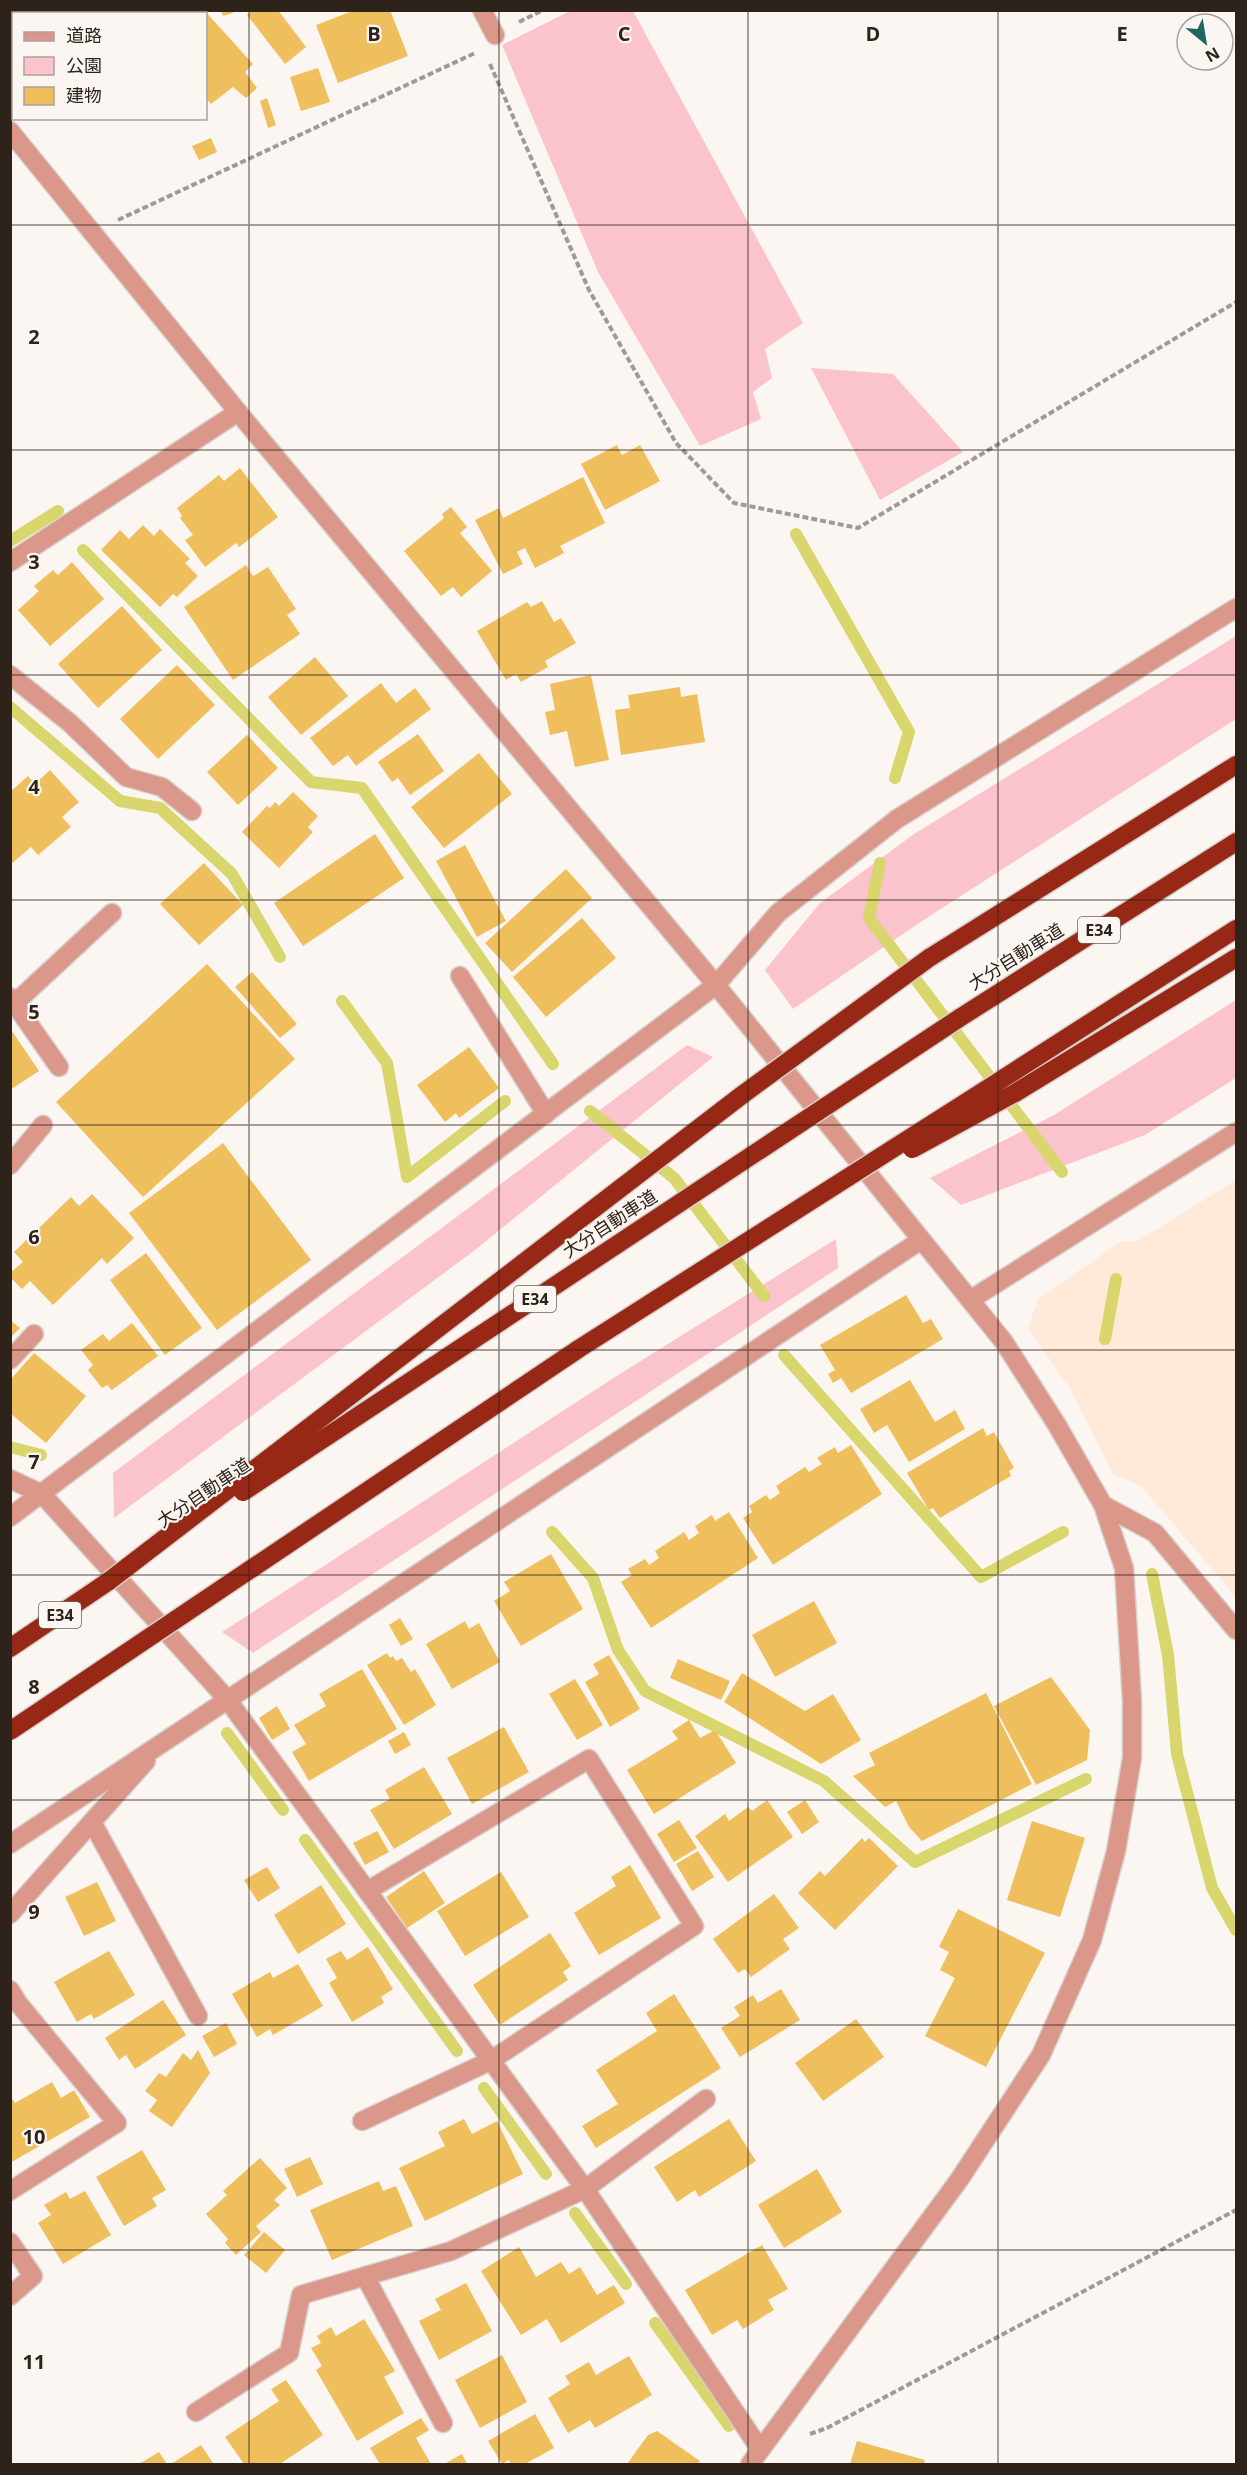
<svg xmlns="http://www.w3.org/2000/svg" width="1247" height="2475" font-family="'Open Sans','Noto Sans JP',sans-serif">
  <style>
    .built { fill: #ffe9d9 }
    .green { fill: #fbc4cd }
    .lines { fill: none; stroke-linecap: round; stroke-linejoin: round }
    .stream { stroke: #d8d66d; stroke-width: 12 }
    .building { fill: #f0bf5d }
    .minor-casing { stroke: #d7d0cb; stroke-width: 21 }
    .highway-casing { stroke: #d7d0cb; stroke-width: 21 }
    .path { stroke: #a19993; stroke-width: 4; stroke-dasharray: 6 3; stroke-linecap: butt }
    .minor { stroke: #db9789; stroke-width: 18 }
    .highway { stroke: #972815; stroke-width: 18 }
    .highway-bridge-casing { stroke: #d7d0cb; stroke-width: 21; stroke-linecap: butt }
    .highway-bridge { stroke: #972815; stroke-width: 18 }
    .grid { fill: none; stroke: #2d231b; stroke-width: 1.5; stroke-opacity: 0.55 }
    .labels { text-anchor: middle; stroke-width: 4.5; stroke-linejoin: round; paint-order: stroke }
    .shield { fill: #fcf6f2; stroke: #6b625c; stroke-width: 1.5 }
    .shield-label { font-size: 16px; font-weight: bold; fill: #2d231b }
    .street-label { font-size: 18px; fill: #2d231b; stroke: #fcf6f2 }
    .grid-label { font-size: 20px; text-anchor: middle; font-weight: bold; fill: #2d231b; stroke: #fcf6f2; stroke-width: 4.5; stroke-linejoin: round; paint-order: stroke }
  </style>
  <rect width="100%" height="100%" fill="#fcf6f2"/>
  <polygon class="built" points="1236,1180 1236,1597 1141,1486 1113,1474 1070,1389 1028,1327 1039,1298 1122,1241 1136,1242"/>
  <g class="green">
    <polygon points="570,11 633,11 803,323 765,349 772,378 753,392 761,419 700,446 598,272 502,45"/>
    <polygon points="811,368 893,374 963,452 880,500"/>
    <polygon points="1236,636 1236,719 922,921 793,1009 765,970 820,903 914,834"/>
    <polygon points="1236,1000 1236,1078 1145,1135 961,1205 930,1178 1054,1115"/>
    <polygon points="687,1045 713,1057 475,1250 114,1518 113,1473"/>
    <polygon points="836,1239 838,1268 253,1653 222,1632 615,1377"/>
  </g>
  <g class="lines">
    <g class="stream">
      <polyline points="796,534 909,732 895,778"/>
      <polyline points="10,541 58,511"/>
      <polyline points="83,550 311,782 362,788 553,1064"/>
      <polyline points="10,707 120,801 160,808 232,874 280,957"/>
      <polyline points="880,863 869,918 1062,1172"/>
      <polyline points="342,1001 387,1063 407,1177 505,1101"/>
      <polyline points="590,1111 674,1178 764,1296"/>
      <polyline points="1105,1339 1116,1279"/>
      <polyline points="784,1355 981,1577 1063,1532"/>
      <polyline points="10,1447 41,1455"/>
      <polyline points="552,1532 593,1578 618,1650 645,1691 824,1781 915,1862 1086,1779"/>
      <polyline points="1152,1574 1168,1655 1177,1754 1212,1888 1236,1930"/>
      <polyline points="227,1733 283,1810"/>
      <polyline points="305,1840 457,2051"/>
      <polyline points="484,2088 546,2174"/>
      <polyline points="575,2213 626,2284"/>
      <polyline points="655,2323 729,2426"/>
    </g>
  </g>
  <g class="building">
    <polygon points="103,10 118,10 122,14 97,14"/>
    <polygon points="143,10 204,10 253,64 245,72 257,88 246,98 233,87 211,104 206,99 206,14 139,14"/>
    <polygon points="221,10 232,10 233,13 223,16"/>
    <polygon points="252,10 278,10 306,47 285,64 247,15"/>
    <polygon points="355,10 390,10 408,56 338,83 316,25"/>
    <polygon points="318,68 330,102 301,111 290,77"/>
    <polygon points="267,98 276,125 268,128 260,101"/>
    <polygon points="211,138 217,152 199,160 192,146"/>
    <polygon points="617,445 622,455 640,445 660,481 605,510 581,464"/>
    <polygon points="240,468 278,517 239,547 236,543 205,567 185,540 193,535 180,518 182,516 177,508 219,475 224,481"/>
    <polygon points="583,477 605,523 560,546 564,553 535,568 525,548 517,552 523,564 503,574 475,520 499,508 503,518"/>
    <polygon points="451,507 467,527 460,533 492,571 461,597 453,587 441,596 404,551 444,518 442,514"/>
    <polygon points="143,525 154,536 160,529 190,559 185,563 198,576 177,597 173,594 160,607 101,550 120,530 129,539"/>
    <polygon points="72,562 104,599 50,646 18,610 39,591 34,586 53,570 58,575"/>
    <polygon points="246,565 253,576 268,567 296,609 287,615 300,634 233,680 184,607"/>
    <polygon points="542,601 554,622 561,618 576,643 545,661 548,667 521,682 516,674 506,680 477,631 527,602 531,607"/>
    <polygon points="122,606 162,650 98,708 58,664"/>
    <polygon points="315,657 348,696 301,735 268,697"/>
    <polygon points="177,665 215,705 158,759 120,719"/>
    <polygon points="591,675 609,760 575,767 567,731 550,735 545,712 555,710 550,684"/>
    <polygon points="381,683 396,703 415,688 431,709 356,766 348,755 333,766 310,738"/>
    <polygon points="680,687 681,697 697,694 705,742 621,755 615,710 630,708 628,695"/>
    <polygon points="418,734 444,771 410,795 398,778 392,782 378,762"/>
    <polygon points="247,735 278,768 238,805 207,772"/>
    <polygon points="479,753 512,794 444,848 411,807"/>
    <polygon points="50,770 79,802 62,817 71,827 38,855 31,847 10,865 10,792 28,776 35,784"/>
    <polygon points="293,792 318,816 308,827 313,832 279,868 242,832 267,806 270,808 275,802 279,806"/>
    <polygon points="375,834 404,878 303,946 274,903"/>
    <polygon points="465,845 506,921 477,937 436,861"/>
    <polygon points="204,863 243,905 199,945 160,904"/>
    <polygon points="566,869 592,898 512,972 485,943"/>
    <polygon points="582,918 616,958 546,1017 513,977"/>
    <polygon points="207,964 295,1059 143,1197 56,1102"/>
    <polygon points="252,972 297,1024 280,1038 235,987"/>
    <polygon points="10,1028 39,1071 10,1090"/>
    <polygon points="469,1047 499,1088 459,1118 456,1113 445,1122 417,1085"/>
    <polygon points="223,1143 311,1260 217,1330 129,1213"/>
    <polygon points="92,1194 134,1238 107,1264 102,1258 53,1305 30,1281 22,1289 10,1277 10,1273 23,1262 14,1252 71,1197 79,1206"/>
    <polygon points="146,1253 202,1328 165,1355 110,1280"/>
    <polygon points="906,1295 923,1323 931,1319 943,1339 851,1393 841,1378 833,1383 828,1374 835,1370 820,1345"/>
    <polygon points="10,1320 20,1328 10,1338"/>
    <polygon points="132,1323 158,1356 112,1390 107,1385 102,1388 88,1370 93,1365 81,1350 103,1334 109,1341"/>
    <polygon points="34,1353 86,1396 46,1443 10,1413 10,1380"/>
    <polygon points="910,1380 935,1422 955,1410 965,1429 909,1462 887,1425 874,1433 860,1409"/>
    <polygon points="983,1428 987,1436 994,1432 1014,1468 1009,1471 1011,1476 940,1518 933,1508 929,1510 907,1473"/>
    <polygon points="851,1445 882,1494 773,1565 743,1518 752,1512 749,1506 766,1495 770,1500 780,1493 776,1486 805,1467 809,1472 822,1464 817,1458 835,1447 838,1453"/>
    <polygon points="729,1512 758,1558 651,1628 621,1582 632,1575 628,1569 645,1559 649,1565 659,1558 655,1551 684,1532 689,1540 699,1533 695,1526 712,1515 715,1521"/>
    <polygon points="551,1554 583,1609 521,1646 494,1601 510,1591 504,1582"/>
    <polygon points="814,1601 837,1643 775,1677 752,1635"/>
    <polygon points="400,1618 413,1639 401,1646 389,1625"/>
    <polygon points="465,1621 469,1629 479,1623 500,1662 452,1689 426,1644"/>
    <polygon points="387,1653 390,1658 393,1656 396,1661 402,1658 411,1672 415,1669 436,1705 404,1725 367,1665"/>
    <polygon points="609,1655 640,1709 610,1727 585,1682 599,1674 593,1664"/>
    <polygon points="678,1659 730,1681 721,1700 670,1678"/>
    <polygon points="362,1669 397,1729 309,1781 292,1752 306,1744 294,1725 326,1706 319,1694"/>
    <polygon points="742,1673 805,1711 833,1694 861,1740 821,1764 724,1702"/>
    <polygon points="1051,1677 1090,1730 1087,1760 1036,1785 994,1706"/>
    <polygon points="575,1679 603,1725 577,1740 549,1694"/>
    <polygon points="986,1693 1032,1784 922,1841 909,1827 896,1801 885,1807 853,1776 875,1765 869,1753"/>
    <polygon points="277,1706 290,1729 272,1740 259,1718"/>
    <polygon points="689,1720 700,1738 715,1730 736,1763 654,1814 627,1770 678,1739 672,1731"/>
    <polygon points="504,1727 529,1772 472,1804 447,1758"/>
    <polygon points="404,1732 411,1745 395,1754 388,1741"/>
    <polygon points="424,1767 452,1814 394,1849 370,1810 390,1799 385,1790"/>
    <polygon points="767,1800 793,1837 728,1882 695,1836 725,1814 729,1821 748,1807 752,1811"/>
    <polygon points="805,1800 819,1822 802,1834 787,1812"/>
    <polygon points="679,1820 697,1848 674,1862 657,1834"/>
    <polygon points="1032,1821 1085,1838 1060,1917 1007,1900"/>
    <polygon points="377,1831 389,1852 365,1865 353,1843"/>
    <polygon points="862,1838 865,1842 869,1838 898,1866 835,1930 798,1893 820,1871 825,1876"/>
    <polygon points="698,1851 714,1877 692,1891 676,1864"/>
    <polygon points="630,1865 661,1918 599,1955 574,1913 616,1886 611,1877"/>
    <polygon points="267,1867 280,1888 258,1902 244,1880"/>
    <polygon points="424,1871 445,1903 407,1928 386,1897"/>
    <polygon points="501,1872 529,1917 465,1956 437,1911"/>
    <polygon points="97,1882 116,1921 84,1936 65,1897"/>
    <polygon points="321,1885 346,1924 298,1954 274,1915"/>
    <polygon points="774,1894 799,1928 783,1939 790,1949 751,1977 745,1969 738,1973 713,1939"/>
    <polygon points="958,1909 1045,1953 986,2067 925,2036 955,1978 940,1970 949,1952 939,1947"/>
    <polygon points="550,1933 571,1966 563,1972 568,1980 500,2025 473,1985"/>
    <polygon points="368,1947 393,1989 381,1997 384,2003 352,2022 329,1983 337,1978 326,1959 341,1951 347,1960"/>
    <polygon points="109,1951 135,1995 94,2019 91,2014 77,2022 54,1982"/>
    <polygon points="298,1964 323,2006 273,2035 270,2029 257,2037 232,1994 270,1972 273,1978"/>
    <polygon points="781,1989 800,2020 740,2057 721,2028 740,2016 734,2007 753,1995 758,2003"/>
    <polygon points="674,1994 721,2068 596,2148 582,2126 618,2104 596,2070 657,2031 646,2013"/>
    <polygon points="163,2000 186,2035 135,2069 126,2055 119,2060 105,2038"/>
    <polygon points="856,2019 884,2057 823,2101 795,2063"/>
    <polygon points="226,2023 237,2044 214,2057 202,2036"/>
    <polygon points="198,2050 210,2073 172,2127 149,2111 157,2100 145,2091 159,2073 166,2077 183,2053 191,2060"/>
    <polygon points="52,2082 61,2098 74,2090 90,2117 10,2163 10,2096 15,2103"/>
    <polygon points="464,2119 472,2134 497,2121 523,2174 425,2221 399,2168 445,2146 438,2132"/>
    <polygon points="729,2119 756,2161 699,2197 695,2190 677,2202 654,2167"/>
    <polygon points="142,2150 166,2190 152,2198 157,2206 124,2226 96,2177"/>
    <polygon points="310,2157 323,2184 297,2197 284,2169"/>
    <polygon points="260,2158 287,2188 274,2200 280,2205 256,2226 261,2232 236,2255 225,2243 228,2239 206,2214 227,2195 223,2191"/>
    <polygon points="817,2169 842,2212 784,2248 758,2205"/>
    <polygon points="379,2181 383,2191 396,2186 413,2226 332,2260 310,2210"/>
    <polygon points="85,2191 111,2235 63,2264 38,2223 51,2215 44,2205 66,2192 70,2199"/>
    <polygon points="264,2232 285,2250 266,2273 244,2255"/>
    <polygon points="762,2245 788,2289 768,2300 774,2310 743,2329 737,2320 712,2335 685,2290"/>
    <polygon points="519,2247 536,2277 561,2262 569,2274 580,2267 597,2295 614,2285 625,2303 561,2343 547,2319 521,2335 481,2271"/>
    <polygon points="466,2283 492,2331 439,2360 419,2321 441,2310 435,2299"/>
    <polygon points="364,2319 395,2371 384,2377 404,2413 357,2441 316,2370 322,2366 311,2348 321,2343 317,2336 331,2327 336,2336"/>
    <polygon points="502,2355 527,2402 480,2428 455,2380"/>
    <polygon points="629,2356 652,2395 595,2428 590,2420 568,2433 548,2398 570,2384 565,2376 589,2362 596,2375"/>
    <polygon points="286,2380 323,2435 280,2464 244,2464 225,2437 279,2401 271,2389"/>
    <polygon points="535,2414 554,2448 525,2464 511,2464 509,2460 502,2464 488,2441"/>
    <polygon points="421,2418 429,2430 416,2438 431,2464 380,2464 370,2448"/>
    <polygon points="657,2431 700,2461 698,2464 627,2464 648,2435"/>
    <polygon points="857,2441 925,2460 924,2464 850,2464"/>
    <polygon points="201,2445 213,2463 211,2464 171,2464"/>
    <polygon points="159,2452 167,2464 139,2464"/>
    <polygon points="462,2454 467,2464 444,2464"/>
  </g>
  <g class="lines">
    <defs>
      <g id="minor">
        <polyline points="482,10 495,35"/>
        <polyline points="21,14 28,10"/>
        <polyline points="10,131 238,412 716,985 1004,1342 1057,1425 1103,1505 1124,1568 1132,1701 1132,1758 1116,1851 1092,1940 1041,2055 959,2180 750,2464"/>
        <polyline points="10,562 238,412"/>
        <polyline points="10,675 70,723 126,777 162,787 192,811"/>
        <polyline points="460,976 546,1114"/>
        <polyline points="10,997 59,1067"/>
        <polyline points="15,1003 112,913"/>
        <polyline points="10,1165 43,1125"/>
        <polyline points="970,1300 1236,1132"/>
        <polyline points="10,1360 34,1334"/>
        <polyline points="10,1479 42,1494 227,1699 585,2189 760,2449"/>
        <polyline points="1103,1505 1155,1533 1236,1630"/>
        <polyline points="10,1517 716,985 778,913 897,819 1236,608"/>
        <polyline points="92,1822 198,2016"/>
        <polyline points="10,1844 921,1240"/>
        <polyline points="10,1914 146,1761"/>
        <polyline points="10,1990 18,2003 117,2123 10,2191"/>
        <polyline points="362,2121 490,2061 694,1926 589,1759 367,1891"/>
        <polyline points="10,2242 33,2276 10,2296"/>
        <polyline points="365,2276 443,2423"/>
        <polyline points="196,2412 289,2353 301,2295 451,2251 585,2189 706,2099"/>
      </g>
      <g id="highway">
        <polyline points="929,958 1236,765"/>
        <polyline points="961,1017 1236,842"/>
        <polyline points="1004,1078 1236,929"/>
        <polyline points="1015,1093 1236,958"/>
        <polyline points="10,1648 109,1581"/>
      </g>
    </defs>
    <use href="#minor" class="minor-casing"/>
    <use href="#highway" class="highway-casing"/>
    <g class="path">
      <polyline points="519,22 543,10"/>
      <polyline points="490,64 589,290 676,443 734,503 858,528 1236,302"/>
      <polyline points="118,220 475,53"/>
      <polyline points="810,2434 827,2428 1236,2210"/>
    </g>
    <use href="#minor" class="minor"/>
    <use href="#highway" class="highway"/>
    <defs>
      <g id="highway-bridge">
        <polyline points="912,1149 1015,1093"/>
        <polyline points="243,1492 961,1017"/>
        <polyline points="109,1581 742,1095 929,958"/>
        <polyline points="10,1731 580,1348 1004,1078"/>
      </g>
    </defs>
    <use href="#highway-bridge" class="highway-bridge-casing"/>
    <use href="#highway-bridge" class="highway-bridge"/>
  </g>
  <path class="grid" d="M249,10v2454M499,10v2454M748,10v2454M998,10v2454M10,225h1226M10,450h1226M10,675h1226M10,900h1226M10,1125h1226M10,1350h1226M10,1575h1226M10,1800h1226M10,2025h1226M10,2250h1226"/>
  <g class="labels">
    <g class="shield">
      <rect x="1078" y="917" width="42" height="26" rx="4.5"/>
      <rect x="514" y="1286" width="42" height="26" rx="4.5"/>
      <rect x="39" y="1602" width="42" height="26" rx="4.5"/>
    </g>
    <g class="shield-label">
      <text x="1099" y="936">E34</text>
      <text x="535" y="1305">E34</text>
      <text x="60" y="1621">E34</text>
    </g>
    <g class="street-label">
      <text transform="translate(1016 957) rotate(-32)" y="6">大分自動車道</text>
      <text transform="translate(610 1224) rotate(-33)" y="6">大分自動車道</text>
      <text transform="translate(204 1493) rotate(-34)" y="6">大分自動車道</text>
    </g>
  </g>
  <g class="grid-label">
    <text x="374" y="41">B</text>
    <text x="624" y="41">C</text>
    <text x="873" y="41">D</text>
    <text x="1122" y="41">E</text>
    <text x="34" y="344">2</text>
    <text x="34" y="569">3</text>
    <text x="34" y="794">4</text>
    <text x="34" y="1019">5</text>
    <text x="34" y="1244">6</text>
    <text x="34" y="1469">7</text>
    <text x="34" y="1694">8</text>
    <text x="34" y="1919">9</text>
    <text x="34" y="2144">10</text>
    <text x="34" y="2369">11</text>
  </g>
  <rect width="1247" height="2475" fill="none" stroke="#2d231b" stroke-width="24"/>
  <rect x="12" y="12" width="195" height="108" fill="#fcf6f2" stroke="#a9a29c" stroke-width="1.5"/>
  <rect x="24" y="32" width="30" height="9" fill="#db9789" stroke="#a9a29c" stroke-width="1.5"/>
  <text x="66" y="42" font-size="18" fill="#2d231b">道路</text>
  <rect x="24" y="57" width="30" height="18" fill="#fbc4cd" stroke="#a9a29c" stroke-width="1.5"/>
  <text x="66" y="72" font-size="18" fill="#2d231b">公園</text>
  <rect x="24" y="87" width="30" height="18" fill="#f0bf5d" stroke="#a9a29c" stroke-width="1.5"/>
  <text x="66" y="102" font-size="18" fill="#2d231b">建物</text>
  <g transform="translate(1205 42) rotate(150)"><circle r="28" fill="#fcf6f2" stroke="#a9a29c" stroke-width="1.5"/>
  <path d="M0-4.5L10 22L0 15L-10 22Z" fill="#1e685f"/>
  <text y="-9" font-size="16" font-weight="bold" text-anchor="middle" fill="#2d231b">N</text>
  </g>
</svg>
